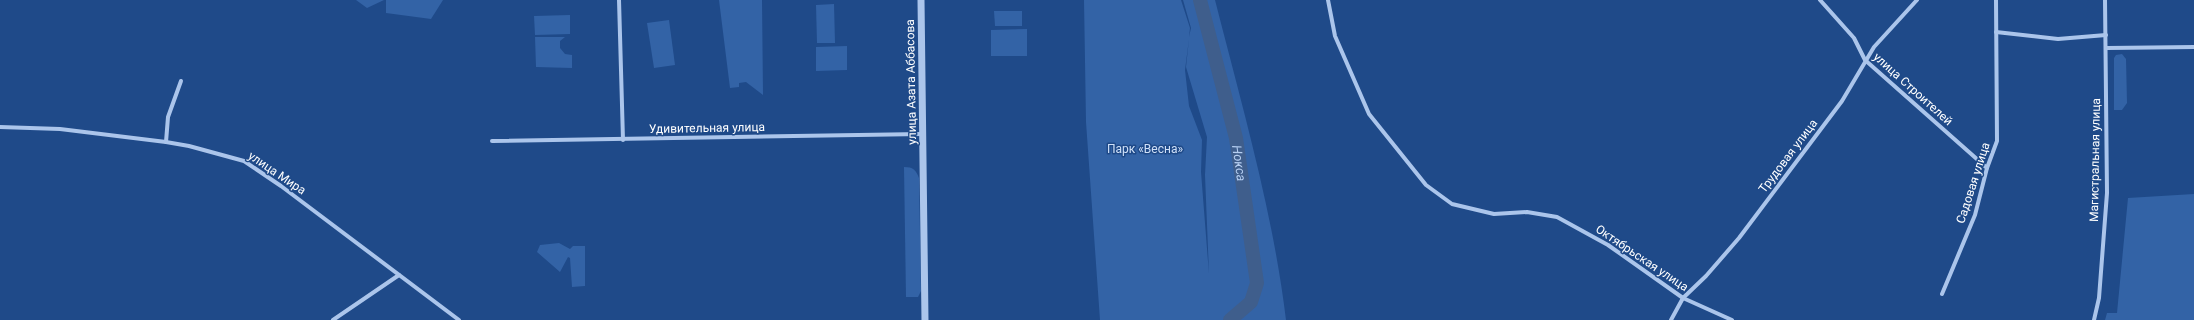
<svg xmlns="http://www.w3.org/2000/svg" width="2194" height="320" font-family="Roboto,sans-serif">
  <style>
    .green { fill: #3363a6; fill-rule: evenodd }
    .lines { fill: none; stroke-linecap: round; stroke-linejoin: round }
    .river { stroke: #3f5e8c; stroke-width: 14 }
    .minor { stroke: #abc5eb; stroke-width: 4 }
    .tertiary { stroke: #abc5eb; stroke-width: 7 }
    .labels { text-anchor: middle; stroke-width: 3; stroke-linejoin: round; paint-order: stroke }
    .street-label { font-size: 12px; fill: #fff; stroke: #1f4a89 }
    .park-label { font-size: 12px; fill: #cfe0f8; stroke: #1f4a89 }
    .water-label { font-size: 13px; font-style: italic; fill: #b6cff2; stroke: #1f4a89 }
  </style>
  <rect width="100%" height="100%" fill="#1f4a89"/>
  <g class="green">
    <polygon points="356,0 384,0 367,8"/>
    <polygon points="386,0 443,0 431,19 386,13"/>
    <polygon points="719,0 762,0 763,95 746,82 739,83 739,87 730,88"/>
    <path d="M1084,0h97l9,28 -1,9 2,-9 -8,-28h32c27,106 58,212 71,320h-186l-14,-198zM1189,39l-3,28 21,70 -2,38 4,99 -8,-102 1,-32 -13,-34 -4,-36z"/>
    <polygon points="834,4 835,43 817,43 816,5"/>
    <polygon points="994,11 1022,11 1022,26 995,26"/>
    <polygon points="570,15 570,34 535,35 534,16"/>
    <polygon points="669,20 675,65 654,68 647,23"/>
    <polygon points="1027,29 1027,56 991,56 991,30"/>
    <polygon points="535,37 565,37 560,41 560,48 565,54 572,55 572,68 536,67"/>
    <polygon points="847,46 847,70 816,71 816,47"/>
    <polygon points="2122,54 2126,59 2127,103 2122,110 2114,110 2114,58 2116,55"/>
    <path d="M904,167c9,0 12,3 15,11l2,113 -3,6h-12z"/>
    <polygon points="2194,194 2194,320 2105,320 2107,313 2117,313 2128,198"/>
    <polygon points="559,243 570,249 573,246 585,246 585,286 572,287 570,258 568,257 560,272 537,252 540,245"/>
  </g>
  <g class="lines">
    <path class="river" id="s1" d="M1200,0l36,138 21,145 -6,19 -21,18"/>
    <g class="minor">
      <polyline points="619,0 623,140"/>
      <polyline points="1328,0 1335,36 1369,114 1426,185 1452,204 1494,214 1527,212 1557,217 1608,245 1683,298 1732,320"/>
      <polyline points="1820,0 1854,38 1865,60 1987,168"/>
      <polyline points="1996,32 2058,39 2106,35"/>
      <polyline points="2107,48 2194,47"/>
      <polyline points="0,127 60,129 166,142 189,146 244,161 281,186 459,320"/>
      <polyline points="492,141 922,134"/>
      <polyline points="166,142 168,117 181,81"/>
      <polyline points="1942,294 1975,215 1987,168 1997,141 1996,0"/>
      <polyline points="333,320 399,275"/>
      <polyline points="1671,320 1683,298 1706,276 1739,238 1842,101 1874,47 1917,0"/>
      <polyline points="2094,320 2099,298 2107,193 2105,0"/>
    </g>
    <polyline class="tertiary" points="921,0 925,320"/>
  </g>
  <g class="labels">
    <g class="street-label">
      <text transform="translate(911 82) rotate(-91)" y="4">улица Азата Аббасова</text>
      <text transform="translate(1913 89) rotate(42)" y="4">улица Строителей</text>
      <text transform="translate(707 128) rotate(-1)" y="4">Удивительная улица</text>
      <text transform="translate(1788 156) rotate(-53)" y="4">Трудовая улица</text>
      <text transform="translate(2095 160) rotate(-89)" y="4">Магистральная улица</text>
      <text transform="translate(277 173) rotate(34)" y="4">улица Мира</text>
      <text transform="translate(1973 183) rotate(-72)" y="4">Садовая улица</text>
      <text transform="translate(1642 258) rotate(34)" y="4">Октябрьская улица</text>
    </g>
    <g class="park-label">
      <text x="1145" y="153">Парк «Весна»</text>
    </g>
    <g class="water-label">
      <text dy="5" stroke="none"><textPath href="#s1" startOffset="168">Нокса</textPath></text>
    </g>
  </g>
</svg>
